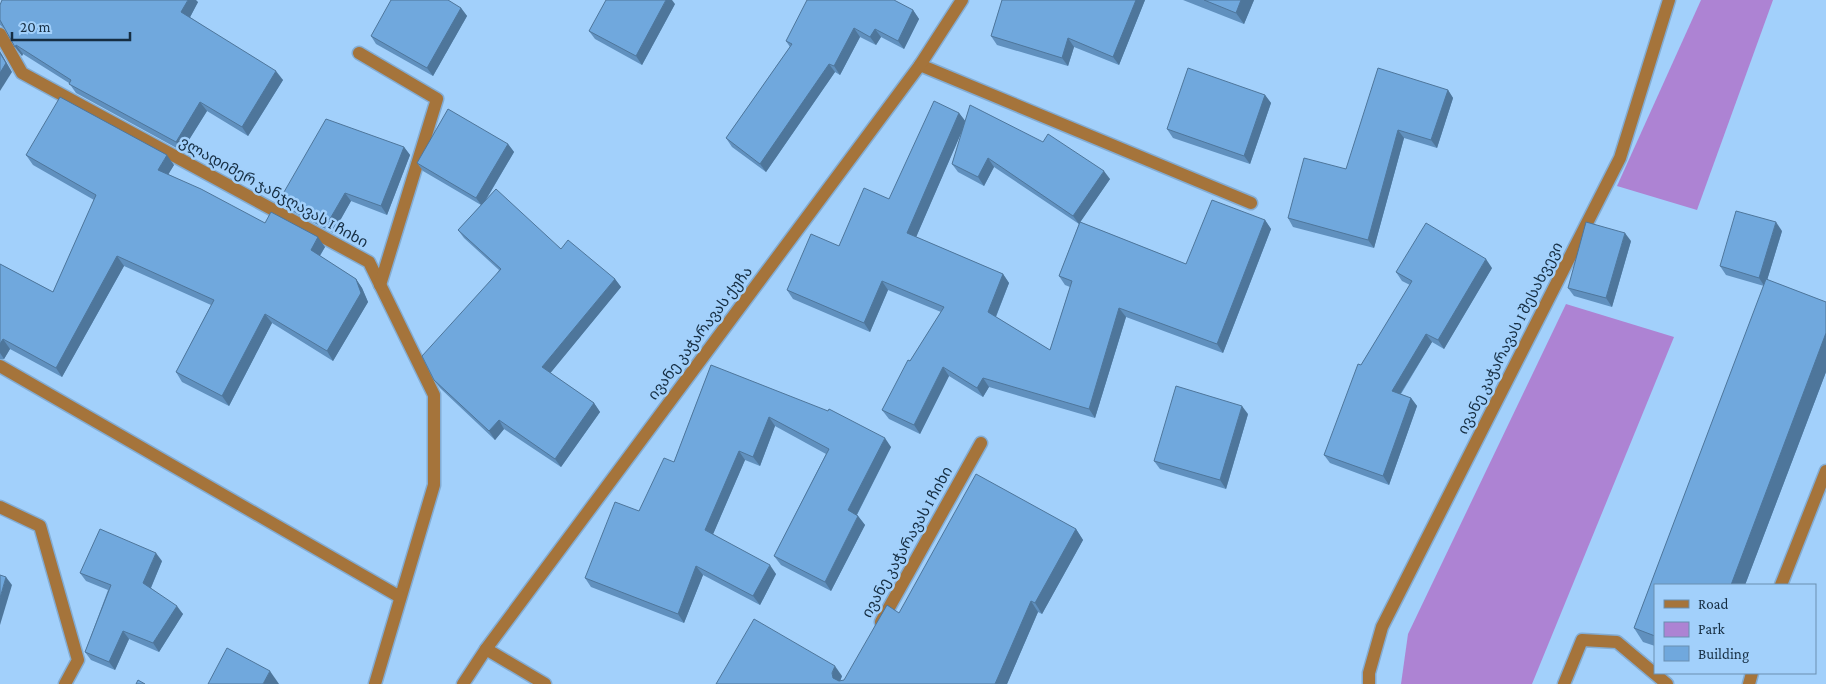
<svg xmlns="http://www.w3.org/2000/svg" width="1826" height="684" font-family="'Crimson Pro','Noto Sans Georgian',serif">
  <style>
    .green { fill: #ad83d3 }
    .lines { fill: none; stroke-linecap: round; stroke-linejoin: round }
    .minor-casing { stroke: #83acd3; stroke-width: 15 }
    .minor { stroke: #a5743b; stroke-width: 12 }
    .wall { fill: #6090be; fill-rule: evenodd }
    .shaded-wall { fill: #4e769b }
    .building { fill: #70a8dd; stroke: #4e769b }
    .labels { text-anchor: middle; stroke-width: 5; stroke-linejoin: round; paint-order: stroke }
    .street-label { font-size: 15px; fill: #162e43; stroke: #a2d0fb }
  </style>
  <rect width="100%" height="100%" fill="#a2d0fb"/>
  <g class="green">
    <polygon points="1701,0 1773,0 1697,210 1617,186"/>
    <polygon points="1566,304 1674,337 1532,684 1401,684 1408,634"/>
  </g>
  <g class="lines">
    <defs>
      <g id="minor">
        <polyline points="0,34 22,73 369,262 434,395 434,485 375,684"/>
        <polyline points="359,53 437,99 380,285"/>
        <polyline points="920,65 1251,203"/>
        <polyline points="0,366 400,597"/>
        <polyline points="0,507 40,526 78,660 65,684"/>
        <polyline points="1781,585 1826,471"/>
        <polyline points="881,622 981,443"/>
        <polyline points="486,649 545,684"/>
        <polyline points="463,684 486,649 920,65 962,0"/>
        <polyline points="1369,684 1369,673 1382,627 1620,158 1669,0"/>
        <polyline points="1564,684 1582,640 1617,642 1667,684"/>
        <polyline points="1749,684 1752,673"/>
      </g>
    </defs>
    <use href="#minor" class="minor-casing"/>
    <use href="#minor" class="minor"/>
  </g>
  <g class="wall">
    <polygon points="1002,0 1145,0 1119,65 1074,47 1068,66 997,45 991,36"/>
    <polygon points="1183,0 1254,0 1244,24"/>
    <polygon points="198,2 190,17 283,80 248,136 207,111 182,151 76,93 69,83 23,54 22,56 5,29 0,25 0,5"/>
    <polygon points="675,4 642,65 595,39 589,31"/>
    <polygon points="461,8 467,16 433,76 376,44 371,36"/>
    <polygon points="913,10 919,19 904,49 881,37 876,45 860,37 840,75 835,72 766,172 732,147 726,138 790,47 786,41"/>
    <polygon points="1448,90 1453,98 1437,148 1404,138 1374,248 1293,227 1288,218 1346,169"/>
    <polygon points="1265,95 1271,103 1250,164 1173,138 1167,129"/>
    <path d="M959,113l6,8 145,58 -30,43 106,42 79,-44 6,9 -48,124 -97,-36 -31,101 -106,-31 -6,10 -34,-21 -29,58 -31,-15 -7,-9 28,-49 31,-49 -53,-22 -18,42 -77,-33 -6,-9 52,-44 50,-47zM964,126l-12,38 6,8 26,14 10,-19 85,57 -20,52 6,9 5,2 -20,63 -54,-33 13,-34 -6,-9 -87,-37z"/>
    <polygon points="508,144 514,152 486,200 561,249 615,279 621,287 550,373 594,403 600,412 561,467 504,429 495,440 440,388 434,380 499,270 464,238 458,230 481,205 423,171 417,163"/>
    <polygon points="404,147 410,155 387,215 351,201 333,233 286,208 280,199"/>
    <polygon points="26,155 174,165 168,174 265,223 325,247 320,256 356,279 362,288 368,302 333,361 272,323 229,406 182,382 176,372 211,305 124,266 62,377 10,349 4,359 0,359 0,264 53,292 94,200 33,165"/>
    <polygon points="1782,231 1767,280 1826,302 1826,372 1745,585 1655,585 1655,646 1643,642 1634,628 1764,286 1726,275 1720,266"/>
    <polygon points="1631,241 1612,307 1574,296 1568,288"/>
    <polygon points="1492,268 1444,349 1432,342 1401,394 1411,398 1417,406 1389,485 1330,463 1324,455 1361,365 1410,285 1402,281 1396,272"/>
    <polygon points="711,365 891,447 857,515 858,516 865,525 831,591 781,565 774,556 826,454 775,426 760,466 745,460 713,534 776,574 760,605 703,575 684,623 591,587 585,578 639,511 674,462"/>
    <polygon points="1248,414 1226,489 1160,469 1154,461"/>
    <polygon points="1076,529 1083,540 1042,614 1038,612 1007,684 716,684 842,676 840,681 844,680 899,613"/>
    <polygon points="162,561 151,588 183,614 159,652 129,639 115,670 91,660 85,652 108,590 86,581 80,573"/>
  </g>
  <g class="shaded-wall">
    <polygon points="188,0 196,0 198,2 188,21 181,12"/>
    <polygon points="666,0 672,0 675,4 642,65 636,56"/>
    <polygon points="1136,0 1145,0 1119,65 1113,57"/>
    <polygon points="1241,0 1254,0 1244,24 1236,13"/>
    <polygon points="461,8 467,16 433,76 427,68"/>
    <polygon points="913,10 919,19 904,49 898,41"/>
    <polygon points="854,28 860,37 840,75 834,66"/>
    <polygon points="875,29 881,37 876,45 870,37"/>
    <polygon points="1068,38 1074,47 1068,66 1062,58"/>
    <polygon points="16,45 23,54 22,56 15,47"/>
    <polygon points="0,51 12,72 0,91"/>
    <polygon points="829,64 835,72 766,172 760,164"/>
    <polygon points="276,71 283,80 248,136 242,127"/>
    <polygon points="1448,90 1453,98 1437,148 1431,140"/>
    <polygon points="1265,95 1271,103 1250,164 1244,156"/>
    <polygon points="200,102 207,111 182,151 176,142"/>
    <polygon points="959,113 966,122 914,242 907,233"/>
    <polygon points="1398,130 1404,138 1374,248 1368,240"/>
    <polygon points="508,144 514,152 482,206 476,198"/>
    <polygon points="404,147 410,155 387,215 381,206"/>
    <polygon points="167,155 174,165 165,180 158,170"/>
    <polygon points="988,158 994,167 984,186 978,177"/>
    <polygon points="1104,171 1110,179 1079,224 1073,216"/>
    <polygon points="345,193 351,201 333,233 327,224"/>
    <polygon points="1265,220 1271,229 1223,353 1217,344"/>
    <polygon points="1776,222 1782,231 1765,287 1759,278"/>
    <polygon points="1625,233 1631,241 1612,307 1606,298"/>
    <polygon points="318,237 325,247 317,260 311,250"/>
    <polygon points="117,256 124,266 62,377 56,368"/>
    <polygon points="1486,259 1492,268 1444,349 1438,340"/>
    <polygon points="1003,274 1009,283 994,321 988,312"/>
    <polygon points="356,279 362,288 368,302 333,361 327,351"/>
    <polygon points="615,279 621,287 548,376 542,367"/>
    <polygon points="882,281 888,290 870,332 864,323"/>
    <polygon points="1119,308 1126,317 1095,418 1089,409"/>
    <polygon points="265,314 272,323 229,406 222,396"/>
    <polygon points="1826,333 1826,372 1745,585 1731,585"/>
    <polygon points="1426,334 1432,342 1397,399 1392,391"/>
    <polygon points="3,339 10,349 4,359 0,353 0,344"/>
    <polygon points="943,367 949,376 920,434 914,425"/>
    <polygon points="983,378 989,387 983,397 977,388"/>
    <polygon points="1411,398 1417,406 1389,485 1383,476"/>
    <polygon points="594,403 600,412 561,467 555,459"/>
    <polygon points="1242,406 1248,414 1226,489 1220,480"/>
    <polygon points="769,417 775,426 760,466 753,457"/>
    <polygon points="499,420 504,429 495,440 489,431"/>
    <polygon points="885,438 891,447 854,520 848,510"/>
    <polygon points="739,451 745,460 711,539 705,530"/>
    <polygon points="858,516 865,525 831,591 825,582"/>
    <polygon points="1076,529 1083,540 1042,614 1035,603"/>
    <polygon points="156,553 162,561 149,592 143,583"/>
    <polygon points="770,565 776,574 760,605 753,596"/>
    <polygon points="696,566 703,575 684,623 678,614"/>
    <polygon points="6,577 12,585 0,625 0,598"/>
    <polygon points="1031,601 1038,612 1007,684 995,684"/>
    <polygon points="177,606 183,614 159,652 153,643"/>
    <polygon points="123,631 129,639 115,670 109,662"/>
    <polygon points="835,666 842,676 839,684 833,678 832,673"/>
    <polygon points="270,671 279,684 263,684"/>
  </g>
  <g class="building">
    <polygon points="2,0 188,0 181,12 276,71 242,127 200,102 176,142 69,84 71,80 16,45 15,47 0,20 0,5"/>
    <polygon points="391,0 448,0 461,8 427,68 371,36"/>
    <polygon points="606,0 666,0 636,56 589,31"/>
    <polygon points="807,0 894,0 913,10 898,41 875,29 870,37 854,28 834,66 829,64 760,164 726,138 792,44 786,41"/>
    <polygon points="1002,0 1136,0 1113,57 1068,38 1062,58 991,36"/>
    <polygon points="1204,0 1241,0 1236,13"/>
    <polygon points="0,53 6,63 0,73"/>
    <polygon points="1188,68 1265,95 1244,156 1167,129"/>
    <polygon points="1378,68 1448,90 1431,140 1398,130 1368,240 1288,218 1304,158 1346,169"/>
    <polygon points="60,97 167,155 158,170 201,189 265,223 271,212 318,237 311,250 356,279 361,293 327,351 265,314 222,396 176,372 214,300 117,256 56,368 3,339 0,344 0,264 53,292 96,195 26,155"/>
    <polygon points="934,101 959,113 907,233 1003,274 988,312 1050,350 1072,281 1059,276 1080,222 1186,264 1212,200 1265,220 1217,344 1119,308 1089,409 983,378 977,388 943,367 914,425 882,410 908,360 910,361 944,307 882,281 864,323 787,290 811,234 839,246 864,188 889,199"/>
    <polygon points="970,105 1043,142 1048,134 1104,171 1073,216 988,158 978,177 952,164"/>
    <polygon points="448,109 508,144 476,198 417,163"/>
    <polygon points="326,119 404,147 381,206 345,193 327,224 280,199"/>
    <polygon points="496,189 561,249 568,240 615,279 542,367 594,403 555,459 499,420 489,431 434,380 422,356 501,269 458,230"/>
    <polygon points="1736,211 1776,222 1759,278 1720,266"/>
    <polygon points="1586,222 1625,233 1606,298 1568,288"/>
    <polygon points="1426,223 1486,259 1438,340 1426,334 1392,391 1411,398 1383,476 1324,455 1358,364 1361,365 1412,281 1396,272"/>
    <polygon points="1766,279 1826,302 1826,333 1731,585 1655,585 1655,636 1634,628"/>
    <polygon points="711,365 828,411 829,409 885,438 848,510 858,516 825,582 774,556 829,449 769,417 753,457 739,451 705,530 770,565 753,596 696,566 678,614 585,578 615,502 639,511 664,458 674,462"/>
    <polygon points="1176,386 1242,406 1220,480 1154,461"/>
    <polygon points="976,474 1076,529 1035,603 1031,601 995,684 716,684 754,619 835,666 832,673 833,678 839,681 844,680 887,605 899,613"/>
    <polygon points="100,529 156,553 143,583 177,606 153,643 123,631 109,662 85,652 111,585 80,573"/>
    <polygon points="0,575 6,577 0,598"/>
    <polygon points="227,648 270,671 263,684 208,684"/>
    <polygon points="138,680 145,684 136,684"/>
  </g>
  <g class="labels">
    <g class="street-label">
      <text transform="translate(274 192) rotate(29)" y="5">ვლადიმერ ჯანჯღავას I ჩიხი</text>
      <text transform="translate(700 333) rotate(-53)" y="5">ივანე კაჭარავას ქუჩა</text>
      <text transform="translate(1510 338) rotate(-63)" y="5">ივანე კაჭარავას I შესახვევი</text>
      <text transform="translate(907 542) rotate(-61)" y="5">ივანე კაჭარავას I ჩიხი</text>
    </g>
  </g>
  <rect x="1654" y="584" width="162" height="90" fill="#a2d0fb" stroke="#6a8fb1"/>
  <rect x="1664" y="600" width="25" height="8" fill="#a5743b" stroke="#6a8fb1"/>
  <text x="1698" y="609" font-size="15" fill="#162e43">Road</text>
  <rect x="1664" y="622" width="25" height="15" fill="#ad83d3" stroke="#6a8fb1"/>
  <text x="1698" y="634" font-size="15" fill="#162e43">Park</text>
  <rect x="1664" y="646" width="25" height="15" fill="#70a8dd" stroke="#6a8fb1"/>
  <text x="1698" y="659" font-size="15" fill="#162e43">Building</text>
  <path d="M12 32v8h118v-8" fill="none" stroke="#162e43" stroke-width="2.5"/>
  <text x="20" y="32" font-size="15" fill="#162e43" stroke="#a2d0fb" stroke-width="4" paint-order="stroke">20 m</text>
</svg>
